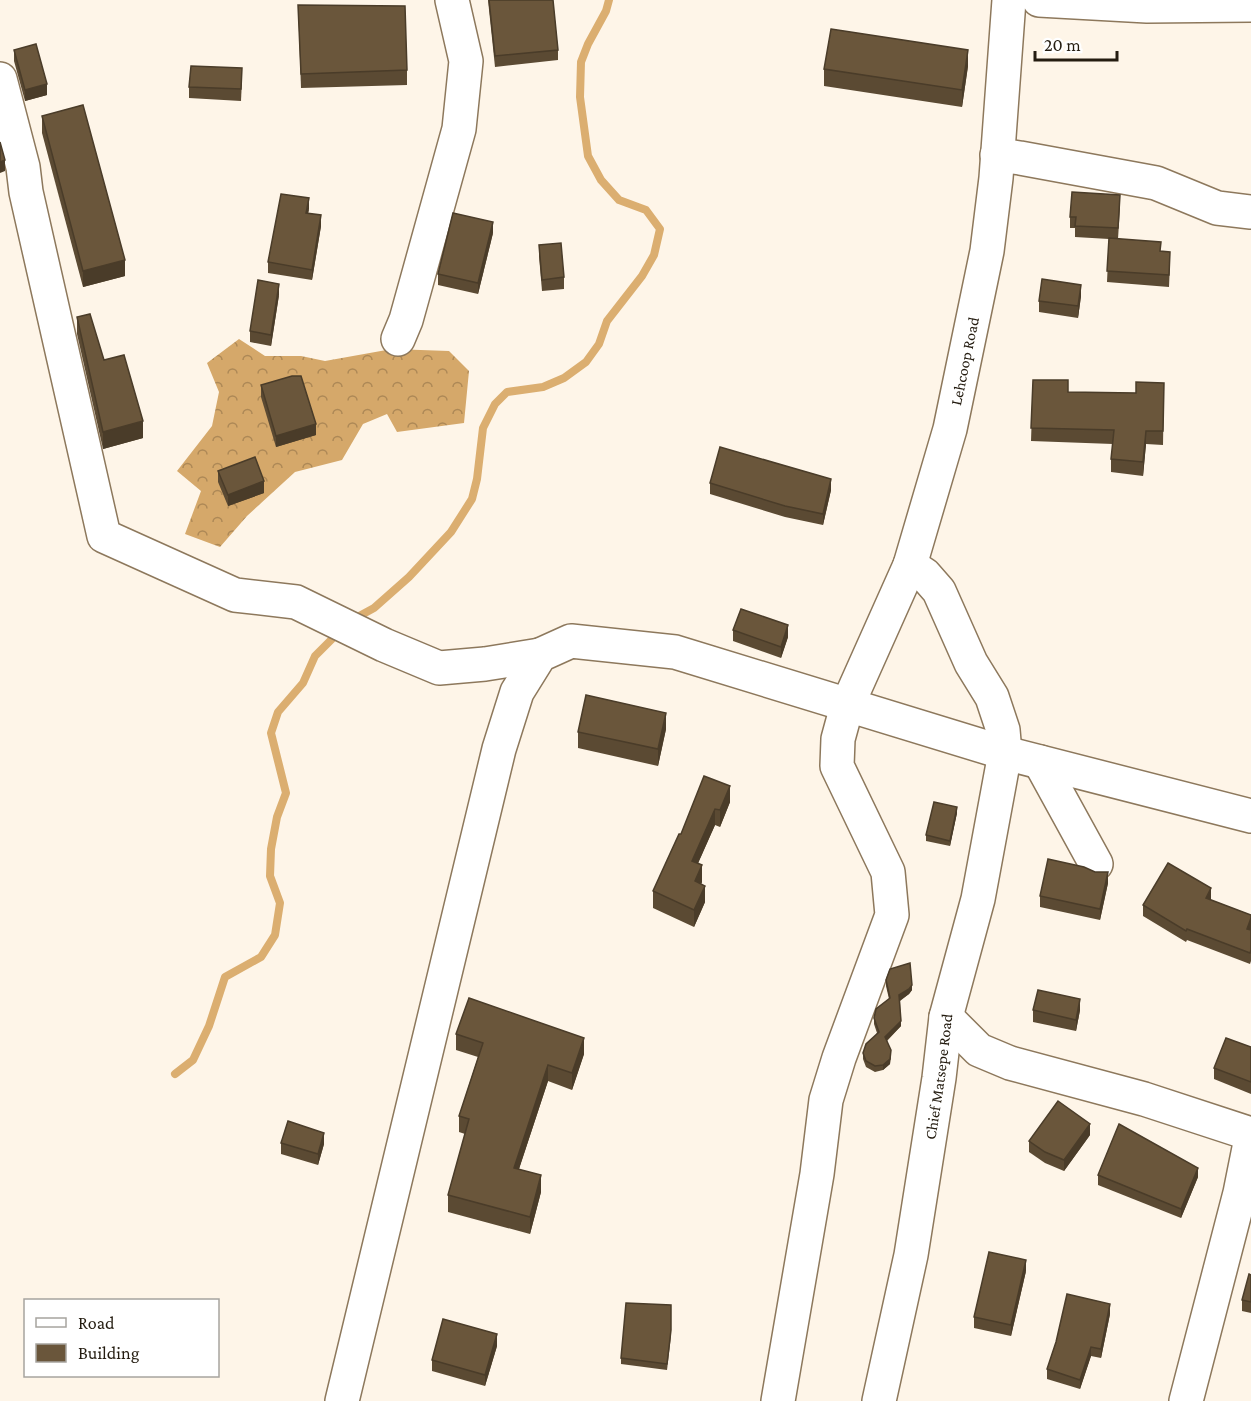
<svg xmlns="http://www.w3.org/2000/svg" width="1251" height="1401" font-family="'Crimson Pro',serif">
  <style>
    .forest { fill: url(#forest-crowns) }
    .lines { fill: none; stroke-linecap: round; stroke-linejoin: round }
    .stream { stroke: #dbae70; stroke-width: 8 }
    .minor-casing { stroke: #8d785c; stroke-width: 36 }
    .minor { stroke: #fff; stroke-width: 33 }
    .wall { fill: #5b4a33 }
    .shaded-wall { fill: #4a3c29 }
    .building { fill: #6a563b; stroke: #4a3c29; stroke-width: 1.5 }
    .labels { text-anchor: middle; stroke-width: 6; stroke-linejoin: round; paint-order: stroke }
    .street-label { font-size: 16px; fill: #241c10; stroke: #fff }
  </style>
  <defs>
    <pattern id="forest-crowns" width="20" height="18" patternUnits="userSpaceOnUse" patternTransform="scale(1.5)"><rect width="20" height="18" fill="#d5a86a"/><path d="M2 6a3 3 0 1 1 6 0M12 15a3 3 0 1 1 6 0" fill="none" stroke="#ad8856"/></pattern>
  </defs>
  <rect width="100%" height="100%" fill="#fef5e8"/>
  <polygon class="forest" points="239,339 265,356 301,356 325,361 392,349 449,351 469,371 464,423 397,432 387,414 363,424 342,460 295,472 247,516 220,547 185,534 201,491 177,471 212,426 219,392 207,363"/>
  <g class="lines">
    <g class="stream">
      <polyline points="352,620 374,608 409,577 451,532 472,499 477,479 483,428 495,404 507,392 543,387 564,378 586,362 599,344 607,321 642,276 654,255 660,229 646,210 619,200 601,180 588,156 580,97 581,62 588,44 606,11 609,0"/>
      <polyline points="175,1074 193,1060 209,1026 225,977 261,957 275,935 280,903 270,876 271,849 277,817 286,793 271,733 278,712 303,683 315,656 340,631"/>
    </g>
    <defs>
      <g id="minor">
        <polyline points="1039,0 1147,6 1251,5"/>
        <polyline points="0,79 23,167 26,192 104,536 235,595 296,602 384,645 439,668 485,664 540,655"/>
        <polyline points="997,155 1020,158 1156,183 1217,208 1251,212"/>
        <polyline points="398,339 406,320 459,129 466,61 452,0"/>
        <polyline points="1040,762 1096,864"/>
        <polyline points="946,1017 979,1050 1010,1063 1144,1099 1251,1134"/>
        <polyline points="342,1401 499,749 517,692 540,655 571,641 675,652 1005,753 1251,816"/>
        <path id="s1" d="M778,1401l39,-227 9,-74 13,-42 53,-143 -4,-43 -51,-106 1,-27 9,-33 63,-141 40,-136 37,-178 9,-73 13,-178"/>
        <path id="s2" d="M879,1401l32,-146 28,-177 7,-61 32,-118 27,-146 -2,-23 -11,-33 -21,-34 -32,-72 -14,-16 -15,-10"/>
        <polyline points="1186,1401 1240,1193 1251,1138"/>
      </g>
    </defs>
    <use href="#minor" class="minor-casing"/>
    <use href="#minor" class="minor"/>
  </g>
  <g class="wall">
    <polygon points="488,0 553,0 558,50 558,60 495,67"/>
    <polygon points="298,5 407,70 407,85 301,88"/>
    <polygon points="14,50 47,95 25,101 14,61"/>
    <polygon points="968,66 962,107 824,86 824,69"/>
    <polygon points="242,79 241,101 189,98 189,87"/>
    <polygon points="42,116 125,276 83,287 42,133"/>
    <polygon points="1120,207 1118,239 1161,251 1170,263 1169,287 1107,282 1109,239 1075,237 1075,228 1070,228 1070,217"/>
    <polygon points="309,209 308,213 321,226 312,280 268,273 268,262"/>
    <polygon points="493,233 478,294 438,285 438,274"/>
    <polygon points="539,245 564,277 564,289 542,291 539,256"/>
    <polygon points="279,295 271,346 250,342 250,331"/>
    <polygon points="1081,296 1078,318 1039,312 1039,301"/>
    <polygon points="77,317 104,360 143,438 103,449 77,334"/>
    <polygon points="1033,380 1068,392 1136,393 1164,383 1163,445 1146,444 1143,476 1111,472 1111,459 1113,444 1031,441"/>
    <polygon points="261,385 316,435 276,447 261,397"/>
    <polygon points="218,471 264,493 228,506 218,482"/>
    <polygon points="710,483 831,490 823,525 785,517 710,494"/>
    <polygon points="733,630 788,637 781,658 733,641"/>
    <polygon points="666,729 658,766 578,748 578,732"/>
    <polygon points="730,786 730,802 720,827 715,825 698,863 702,882 701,884 705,902 694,927 653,908 653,891 681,834"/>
    <polygon points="957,813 950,846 926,841 926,835"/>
    <polygon points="1108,883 1100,920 1040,907 1040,896"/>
    <polygon points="1211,900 1251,915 1251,961 1250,964 1187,940 1186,942 1143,916 1143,905"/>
    <polygon points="886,980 912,990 909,994 900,1001 901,1026 887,1041 891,1056 890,1064 883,1070 875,1072 866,1067 863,1059 863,1053 877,1033 874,1024 874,1018 889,999 886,986"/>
    <polygon points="1033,1010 1080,1010 1076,1031 1033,1022"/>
    <polygon points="456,1034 584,1054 572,1090 548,1081 519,1169 541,1192 530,1234 448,1212 448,1195 465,1134 459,1132 459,1116 478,1057 456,1050"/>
    <polygon points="1251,1047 1251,1094 1214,1079 1214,1068"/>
    <polygon points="1090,1135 1064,1171 1045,1163 1029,1152 1029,1141"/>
    <polygon points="281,1143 324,1144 318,1165 281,1154"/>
    <polygon points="1098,1175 1198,1177 1181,1218 1098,1185"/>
    <polygon points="1026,1271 1011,1336 974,1328 974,1317"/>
    <polygon points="1251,1275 1251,1313 1242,1311 1242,1300"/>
    <polygon points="671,1305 671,1336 667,1370 621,1364 621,1358"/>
    <polygon points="1110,1314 1101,1358 1091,1356 1080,1389 1047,1379 1047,1369"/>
    <polygon points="497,1346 485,1386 432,1371 432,1360"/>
  </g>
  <g class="shaded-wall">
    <polygon points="968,50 968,66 962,107 962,90"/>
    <polygon points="47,84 47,95 25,101 25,90"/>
    <polygon points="5,160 5,171 0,173 0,162"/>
    <polygon points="309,198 309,209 306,224 306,213"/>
    <polygon points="321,215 321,226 312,280 312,270"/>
    <polygon points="493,222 493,233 478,294 478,283"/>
    <polygon points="125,260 125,276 83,287 83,271"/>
    <polygon points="279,284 279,295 271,346 271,335"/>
    <polygon points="1081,285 1081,296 1078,318 1078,306"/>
    <polygon points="143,421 143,438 103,449 103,432"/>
    <polygon points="316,424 316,435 276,447 276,436"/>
    <polygon points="1146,431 1146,444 1143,476 1143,462"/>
    <polygon points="831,479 831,490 823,525 823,514"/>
    <polygon points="264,481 264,493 228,506 228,495"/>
    <polygon points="788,625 788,637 781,658 781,647"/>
    <polygon points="666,713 666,729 658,766 658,749"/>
    <polygon points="730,786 730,802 720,827 720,810"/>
    <polygon points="957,807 957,813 950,846 950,841"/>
    <polygon points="715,809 715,825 692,877 692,861"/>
    <polygon points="702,865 702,882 695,898 695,881"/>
    <polygon points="1108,872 1108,883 1100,920 1100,909"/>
    <polygon points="705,886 705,902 694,927 694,910"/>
    <polygon points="1211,888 1211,900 1206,909 1206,898"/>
    <polygon points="1251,918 1251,930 1247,940 1247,929"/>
    <polygon points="912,985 912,990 909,994 899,1001 899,995"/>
    <polygon points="1080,999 1080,1010 1076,1031 1076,1020"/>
    <polygon points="901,1021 901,1026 885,1042 885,1037"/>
    <polygon points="584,1038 584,1054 572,1090 572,1073"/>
    <polygon points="891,1050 890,1064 883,1070 883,1065"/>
    <polygon points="548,1065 548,1081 514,1184 514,1168"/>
    <polygon points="1090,1124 1090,1135 1064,1171 1064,1160"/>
    <polygon points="324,1133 324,1144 318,1165 318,1154"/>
    <polygon points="1198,1168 1198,1177 1181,1218 1181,1209"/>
    <polygon points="541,1175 541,1192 530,1234 530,1217"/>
    <polygon points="1026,1260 1026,1271 1011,1336 1011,1325"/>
    <polygon points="1110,1304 1110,1314 1101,1358 1101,1349"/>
    <polygon points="497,1334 497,1346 485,1386 485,1375"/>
    <polygon points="1091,1347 1091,1356 1080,1389 1080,1380"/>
  </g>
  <g class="building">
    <polygon points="489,0 553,0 558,50 495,56"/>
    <polygon points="298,5 405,6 407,70 301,74"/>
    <polygon points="831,29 968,50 962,90 824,69"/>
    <polygon points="36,44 47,84 25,90 14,50"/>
    <polygon points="191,66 242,68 241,89 189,87"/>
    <polygon points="83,105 125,260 83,271 42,116"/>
    <polygon points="0,142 5,160 0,162"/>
    <polygon points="1072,192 1120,195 1118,228 1075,226 1076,217 1070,217"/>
    <polygon points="281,194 309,198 306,213 321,215 312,270 268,262"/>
    <polygon points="453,213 493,222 478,283 438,274"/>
    <polygon points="1109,238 1161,242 1160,251 1170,252 1169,275 1107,271"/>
    <polygon points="561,243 564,277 542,280 539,245"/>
    <polygon points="1042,279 1081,285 1078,306 1039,301"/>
    <polygon points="258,280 279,284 271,335 250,331"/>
    <polygon points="90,314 104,360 124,355 143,421 103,432 77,317"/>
    <polygon points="292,376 301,376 316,424 276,436 261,385"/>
    <polygon points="1033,380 1068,380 1068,392 1136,393 1136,382 1164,383 1163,431 1146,431 1143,462 1111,459 1114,430 1031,428"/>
    <polygon points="720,447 831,479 823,514 785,506 710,483"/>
    <polygon points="255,457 264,481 228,495 218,471"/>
    <polygon points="741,609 788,625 781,647 733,630"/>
    <polygon points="586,695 666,713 658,749 578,732"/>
    <polygon points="704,776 730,786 720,810 715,809 692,861 702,865 695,881 705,886 694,910 653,891 679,834 681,834"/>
    <polygon points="934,802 957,807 950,841 926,835"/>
    <polygon points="1048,859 1084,867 1095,872 1108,872 1100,909 1040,896"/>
    <polygon points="1168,863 1211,888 1206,898 1251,915 1251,918 1247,929 1251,930 1251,950 1250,953 1187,929 1186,931 1143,905"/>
    <polygon points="910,963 912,985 909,989 899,995 901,1021 885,1037 891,1050 890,1059 883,1065 875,1066 866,1061 863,1053 866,1044 879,1032 874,1018 876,1009 890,998 886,980 890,969"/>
    <polygon points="1038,990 1080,999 1076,1020 1033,1010"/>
    <polygon points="469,998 584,1038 572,1073 548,1065 514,1168 541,1175 530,1217 448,1195 469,1119 459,1116 483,1043 456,1034"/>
    <polygon points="1226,1038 1251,1047 1251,1082 1214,1068"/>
    <polygon points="1058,1101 1090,1124 1064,1160 1045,1152 1029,1141"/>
    <polygon points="288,1121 324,1133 318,1154 281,1143"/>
    <polygon points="1119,1124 1198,1168 1181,1209 1098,1175"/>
    <polygon points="989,1252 1026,1260 1011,1325 974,1317"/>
    <polygon points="1249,1274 1251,1275 1251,1302 1242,1300"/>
    <polygon points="1067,1294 1110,1304 1101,1349 1091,1347 1080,1380 1047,1369 1056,1342"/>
    <polygon points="626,1303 671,1305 671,1330 667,1364 621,1358"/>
    <polygon points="443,1319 497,1334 485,1375 432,1360"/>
  </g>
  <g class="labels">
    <g class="street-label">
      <text dy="6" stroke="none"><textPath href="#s1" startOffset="1089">Lehcoop Road</textPath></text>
      <text dy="6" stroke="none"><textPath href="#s2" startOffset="330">Chief Matsepe Road</textPath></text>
    </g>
  </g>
  <rect x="24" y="1299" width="195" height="78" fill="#ffffff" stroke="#a7a49f" stroke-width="1.5"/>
  <rect x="36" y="1318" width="30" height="9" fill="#ffffff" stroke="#a7a49f" stroke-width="1.5"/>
  <text x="78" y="1329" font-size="18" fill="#241c10">Road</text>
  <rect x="36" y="1344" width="30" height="18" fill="#6a563b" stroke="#a7a49f" stroke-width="1.5"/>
  <text x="78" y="1359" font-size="18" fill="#241c10">Building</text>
  <path d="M1035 51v9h82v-9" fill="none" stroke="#241c10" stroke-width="3"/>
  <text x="1044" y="51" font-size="18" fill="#241c10" stroke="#ffffff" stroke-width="4.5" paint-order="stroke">20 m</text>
</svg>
